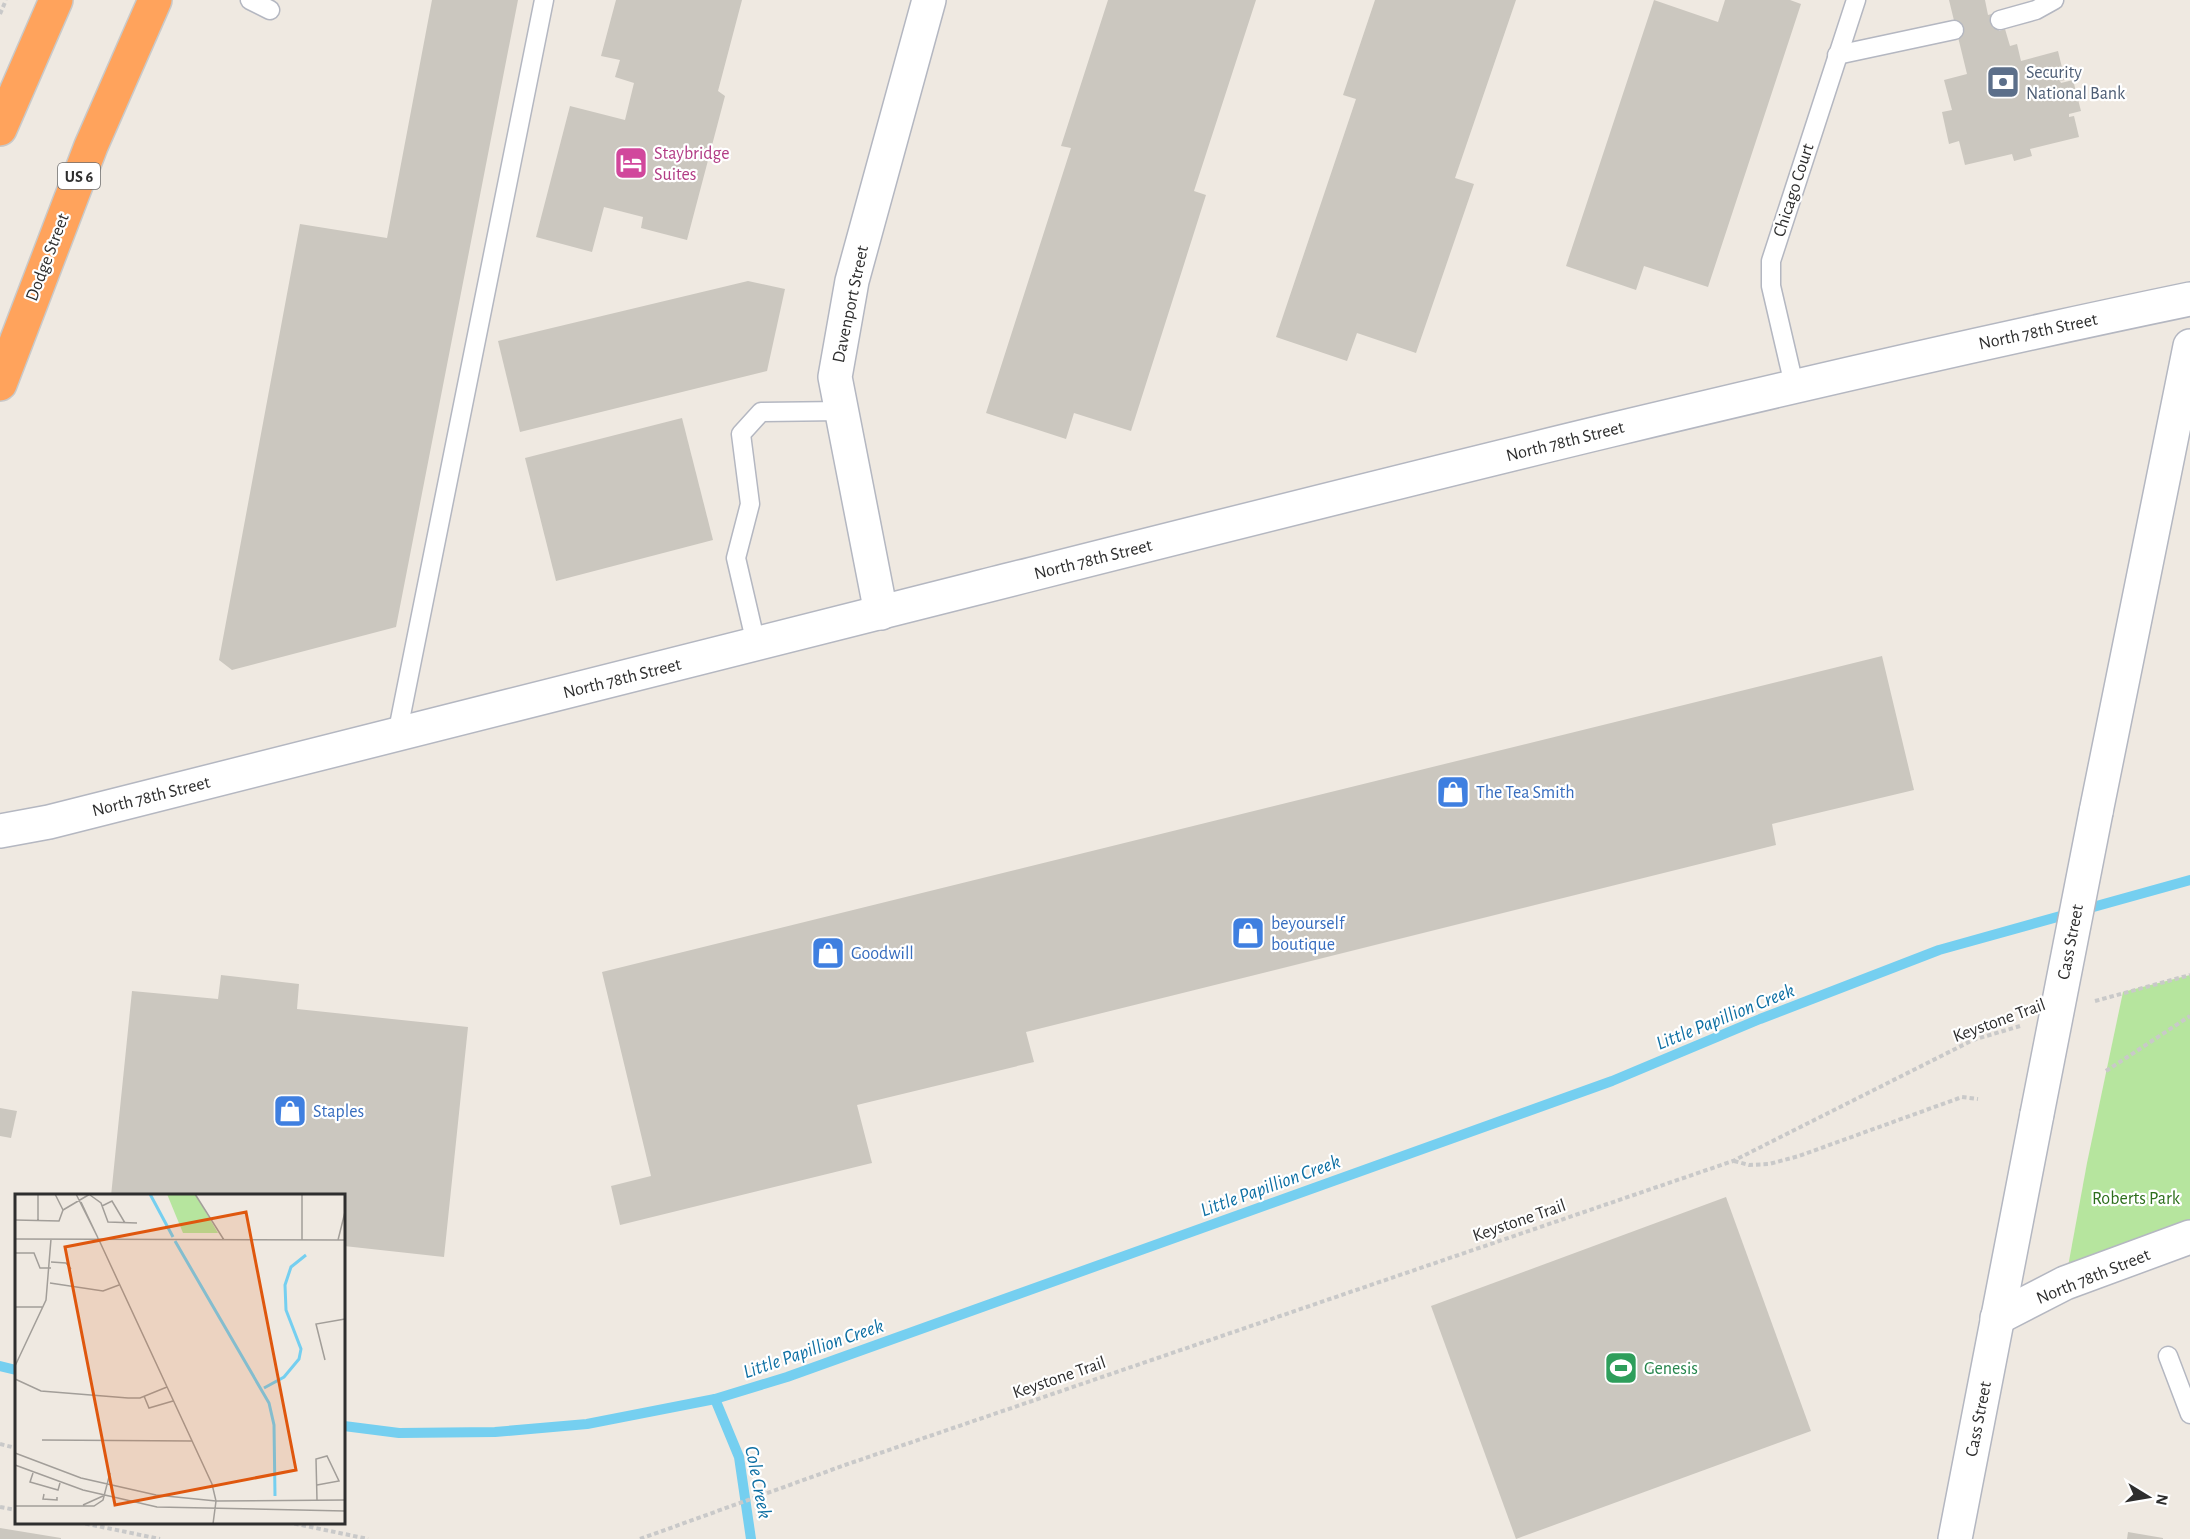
<svg xmlns="http://www.w3.org/2000/svg" width="2190" height="1539" font-family="'Alegreya Sans',sans-serif">
  <style>
    .green { fill: #b6e59e }
    .lines { fill: none; stroke-linecap: round; stroke-linejoin: round }
    .stream { stroke: #75cff0; stroke-width: 10 }
    .building { fill: #cbc7bf }
    .lane-casing { stroke: #b4b7c1; stroke-width: 21 }
    .street-casing { stroke: #b4b7c1; stroke-width: 36 }
    .secondary-casing { stroke: #b4b7c1; stroke-width: 36 }
    .highway-casing { stroke: #c9c9c9; stroke-width: 36 }
    .path { stroke: #c9c9c9; stroke-width: 4; stroke-dasharray: 4.5 3; stroke-linecap: butt }
    .lane { stroke: #fff; stroke-width: 18 }
    .street { stroke: #fff; stroke-width: 33 }
    .secondary { stroke: #fff; stroke-width: 33 }
    .highway { stroke: #ffa35c; stroke-width: 33 }
    .secondary-bridge-casing { stroke: #b4b7c1; stroke-width: 36; stroke-linecap: butt }
    .secondary-bridge { stroke: #fff; stroke-width: 33 }
    .labels { text-anchor: middle; stroke-width: 4.5; stroke-linejoin: round; paint-order: stroke }
    .shield { fill: #fff; stroke: #6d6d6d; stroke-width: 1.5 }
    .shield-label { font-size: 16px; font-weight: bold; fill: #2e2e2e }
    .service-label { font-size: 18px; fill: #4e5e75; stroke: #fff; text-anchor: start }
    .hotel-label { font-size: 18px; fill: #b23c85; stroke: #fff; text-anchor: start }
    .street-label { font-size: 18px; fill: #2e2e2e; stroke: #fff }
    .shop-label { font-size: 18px; fill: #366cbe; stroke: #fff; text-anchor: start }
    .park-label { font-size: 18px; fill: #2c6e1b; stroke: #fff }
    .leisure-label { font-size: 18px; fill: #27864d; stroke: #fff; text-anchor: start }
    .water-label { font-size: 20px; font-style: italic; fill: #0d6fa3; stroke: #fff }
    .inset-river { fill: none; stroke: #75cff0; stroke-width: 3 }
    .inset-road { fill: none; stroke: #a29e99; stroke-width: 1.5 }
    .view { fill: #df570e; fill-opacity: 0.15; stroke: #df570e; stroke-width: 3 }
    .inset-edge { fill: none; stroke: #2e2e2e; stroke-width: 3 }
  </style>
  <rect width="100%" height="100%" fill="#efe9e1"/>
  <polygon class="green" points="2190,975 2190,1237 2065,1283 2087,1163 2123,992"/>
  <g class="lines">
    <g class="stream">
      <polyline points="0,1366 16,1370"/>
      <polyline points="715,1399 739,1457 751,1539"/>
      <polyline points="344,1426 399,1433 495,1432 587,1424 715,1399 787,1377 1612,1081 1760,1019 1939,950 2190,880"/>
    </g>
  </g>
  <g class="building">
    <polygon points="432,0 518,0 396,627 232,670 219,660 300,224 387,238"/>
    <polygon points="616,0 742,0 718,91 725,96 687,240 641,228 643,217 604,207 592,252 536,237 570,106 625,120 634,83 615,77 620,60 601,56"/>
    <polygon points="1108,0 1256,0 1194,191 1206,195 1131,431 1074,413 1066,439 986,413 1071,148 1061,146"/>
    <polygon points="1375,0 1516,0 1455,178 1474,184 1416,353 1357,333 1347,361 1276,337 1356,99 1343,95"/>
    <polygon points="1654,0 1718,22 1725,0 1790,0 1801,4 1708,287 1644,266 1636,290 1566,266"/>
    <polygon points="1949,0 1985,0 1988,15 1995,13 1999,31 2005,29 2010,46 2017,44 2021,61 2058,51 2065,80 2060,81 2061,83 2073,80 2081,111 2069,114 2069,117 2074,116 2079,137 2030,149 2032,156 2014,161 2012,154 1965,165 1959,141 1949,144 1942,112 1952,110 1944,80 1967,74"/>
    <polygon points="748,281 785,289 767,371 520,432 498,341"/>
    <polygon points="682,418 713,540 556,581 525,458"/>
    <polygon points="1882,656 1914,790 1772,824 1776,845 1026,1032 1034,1062 857,1105 872,1163 620,1225 611,1186 651,1176 602,972"/>
    <polygon points="221,975 299,984 297,1009 468,1027 444,1257 344,1246 344,1196 111,1196 132,991 218,999"/>
    <polygon points="0,1108 17,1111 11,1138 0,1136"/>
    <polygon points="1726,1197 1811,1431 1516,1539 1431,1306"/>
    <polygon points="0,1528 61,1538 61,1539 0,1539"/>
    <polygon points="2128,1532 2163,1538 2163,1539 2127,1539"/>
  </g>
  <g class="lines">
    <defs>
      <g id="lane">
        <polyline points="250,0 270,10"/>
        <polyline points="2000,20 2036,10 2054,0"/>
        <polyline points="1837,55 1954,30"/>
        <polyline points="1794,385 1771,286 1771,261 1856,0"/>
        <polyline points="756,644 736,558 750,504 741,434 761,412 842,411"/>
        <polyline points="397,735 544,0"/>
        <polyline points="2168,1356 2190,1414"/>
      </g>
      <g id="street">
        <polyline points="881,613 835,377 852,281 929,0"/>
        <polyline points="1997,1318 2065,1283 2190,1237"/>
      </g>
      <g id="secondary">
        <polyline points="2096,812 2190,346"/>
        <path d="M0,831l49,-9c308,-78 616,-155 924,-233 404,-102 808,-205 1217,-290"/>
        <polyline points="1955,1539 2037,1114"/>
      </g>
      <g id="highway">
        <polyline points="0,129 56,0"/>
        <polyline points="0,384 91,146 155,0"/>
      </g>
    </defs>
    <use href="#lane" class="lane-casing"/>
    <use href="#street" class="street-casing"/>
    <use href="#secondary" class="secondary-casing"/>
    <use href="#highway" class="highway-casing"/>
    <g class="path">
      <polyline points="0,14 6,0"/>
      <polyline points="2095,1001 2190,975"/>
      <polyline points="2106,1071 2190,1016"/>
      <polyline points="1734,1161 1749,1165 1769,1164 1799,1156 1962,1097 1978,1099"/>
      <polyline points="0,1444 16,1448"/>
      <polyline points="0,1507 16,1510"/>
      <polyline points="78,1522 160,1539"/>
      <polyline points="287,1522 368,1539"/>
      <polyline points="640,1539 845,1465 1733,1161 1973,1040 2020,1026"/>
    </g>
    <use href="#lane" class="lane"/>
    <use href="#street" class="street"/>
    <use href="#secondary" class="secondary"/>
    <use href="#highway" class="highway"/>
    <defs>
      <polyline id="secondary-bridge" points="2037,1114 2096,812"/>
    </defs>
    <use href="#secondary-bridge" class="secondary-bridge-casing"/>
    <use href="#secondary-bridge" class="secondary-bridge"/>
  </g>
  <defs>
    <symbol id="bank-square" viewBox="-11 -11 22 22"><rect x="-9" y="-9" width="18" height="18" rx="4" fill="#5c6f8a" stroke="#fff"/><path d="M-6-4H6V4H-6ZM0-2.3a2.3 2.3 0 1 0 0 4.6a2.3 2.3 0 1 0 0-4.6Z" fill="#fff"/></symbol>
    <symbol id="hotel-square" viewBox="-11 -11 22 22"><rect x="-9" y="-9" width="18" height="18" rx="4" fill="#d1479c" stroke="#fff"/><path d="M-6-4.5h1.5V1H6V5H4.5V3h-9V5H-6ZM-4 0a1.8 1.8 0 1 1 3.6 0ZM.5 0V-2.5h3Q6-2.5 6 0Z" fill="#fff"/></symbol>
    <symbol id="shop-square" viewBox="-11 -11 22 22"><rect x="-9" y="-9" width="18" height="18" rx="4" fill="#3f7fe0" stroke="#fff"/><path d="M-5-2.5h2.3a2.7 3.5 0 0 1 5.4 0H5L5.5 6h-11ZM-1.5-2.5h3a1.5 2.3 0 0 0-3 0Z" fill="#fff"/></symbol>
    <symbol id="stadium-square" viewBox="-11 -11 22 22"><rect x="-9" y="-9" width="18" height="18" rx="4" fill="#2e9e5b" stroke="#fff"/><path d="M0-5a6.5 5 0 1 0 0 10a6.5 5 0 1 0 0-10ZM-3.5-1.8h7v3.6h-7Z" fill="#fff"/></symbol>
  </defs>
  <g fill-rule="evenodd">
    <use href="#bank-square" x="1984" y="63" width="38" height="38"/>
    <use href="#hotel-square" x="612" y="144" width="38" height="38"/>
    <use href="#shop-square" x="1434" y="773" width="38" height="38"/>
    <use href="#shop-square" x="1229" y="914" width="38" height="38"/>
    <use href="#shop-square" x="809" y="934" width="38" height="38"/>
    <use href="#shop-square" x="271" y="1092" width="38" height="38"/>
    <use href="#stadium-square" x="1602" y="1349" width="38" height="38"/>
  </g>
  <g class="labels">
    <rect class="shield" x="58" y="163" width="42" height="26" rx="4.5"/>
    <g class="shield-label">
      <text x="79" y="182">US 6</text>
    </g>
    <g class="service-label">
      <text x="2026" y="78">Security<tspan x="2026" dy="21">National Bank</tspan></text>
    </g>
    <g class="hotel-label">
      <text x="654" y="159">Staybridge<tspan x="654" dy="21">Suites</tspan></text>
    </g>
    <g class="street-label">
      <text transform="translate(1793 190) rotate(-72)" y="6">Chicago Court</text>
      <text transform="translate(47 257) rotate(-69)" y="6">Dodge Street</text>
      <text transform="translate(850 304) rotate(-78)" y="6">Davenport Street</text>
      <text transform="translate(2038 331) rotate(-12)" y="6">North 78th Street</text>
      <text transform="translate(1565 441) rotate(-14)" y="6">North 78th Street</text>
      <text transform="translate(1093 559) rotate(-14)" y="6">North 78th Street</text>
      <text transform="translate(622 678) rotate(-14)" y="6">North 78th Street</text>
      <text transform="translate(151 796) rotate(-14)" y="6">North 78th Street</text>
      <text transform="translate(2070 942) rotate(-79)" y="6">Cass Street</text>
      <text transform="translate(1999 1020) rotate(-20)" y="6">Keystone Trail</text>
      <text transform="translate(1519 1220) rotate(-19)" y="6">Keystone Trail</text>
      <text transform="translate(2093 1276) rotate(-22)" y="6">North 78th Street</text>
      <text transform="translate(1059 1377) rotate(-19)" y="6">Keystone Trail</text>
      <text transform="translate(1978 1419) rotate(-79)" y="6">Cass Street</text>
    </g>
    <g class="shop-label">
      <text x="1476" y="798">The Tea Smith</text>
      <text x="1271" y="929">beyourself<tspan x="1271" dy="21">boutique</tspan></text>
      <text x="851" y="959">Goodwill</text>
      <text x="313" y="1117">Staples</text>
    </g>
    <g class="park-label">
      <text x="2136" y="1204">Roberts Park</text>
    </g>
    <g class="leisure-label">
      <text x="1644" y="1374">Genesis</text>
    </g>
    <g class="water-label">
      <text transform="translate(1725 1016) rotate(-22)" y="7">Little Papillion Creek</text>
      <text transform="translate(1270 1185) rotate(-20)" y="7">Little Papillion Creek</text>
      <text transform="translate(813 1348) rotate(-19)" y="7">Little Papillion Creek</text>
      <text transform="translate(759 1482) rotate(79)" y="7">Cole Creek</text>
    </g>
  </g>
  <g transform="translate(15 1194)">
    <rect width="330" height="330" fill="#efe9e1"/>
    <path d="M152,0h28l23,39h-35z" fill="#b6e59e"/>
    <path class="inset-river" d="M135,0l23,43M160,47l94,162 5,22 1,71M249,194l20,-11 15,-18 2,-10 -15,-39 -1,-25 6,-18 15,-12"/>
    <path class="inset-road" d="M23,0v26M61,0l23,46M180,0l29,46M287,0v46M75,1l11,8 7,19 29,1M66,8l17,36M87,12l10,-5 13,22M48,16l27,-16M0,26l44,1 4,-11 -8,-16M0,45l330,1M84,46l113,244 4,17 -3,23M323,46l7,-28M0,59h19l6,15h11M36,68l15,1 5,6M35,89l53,8 16,-6M0,113h28M310,166l-9,-36 29,-5M0,172l31,-66 5,-61M0,185l26,12 87,7h12l27,-11M129,202l5,12 24,-7M27,246l150,1M0,259l66,25 75,17 60,6 129,-1M0,271l68,25 74,17 188,4M18,279l-3,9 28,8 2,-7M29,300l-1,5 14,1v-3M302,306l-1,-41 11,-3 12,25 -22,4M68,311l20,-9M0,312h79l9,-6 7,-27M209,330h27"/>
    <path class="view" d="M231,18l50,258 -181,35 -50,-258z"/>
    <rect width="330" height="330" class="inset-edge"/>
  </g>
  <g transform="translate(2148 1497) rotate(101)" stroke="#ffffff" stroke-width="4.5" paint-order="stroke">
  <path d="M0-4.5L10 22L0 15L-10 22Z" fill="#2e2e2e"/>
  <text y="-9" font-size="16" font-weight="bold" text-anchor="middle" fill="#2e2e2e">N</text>
  </g>
</svg>
